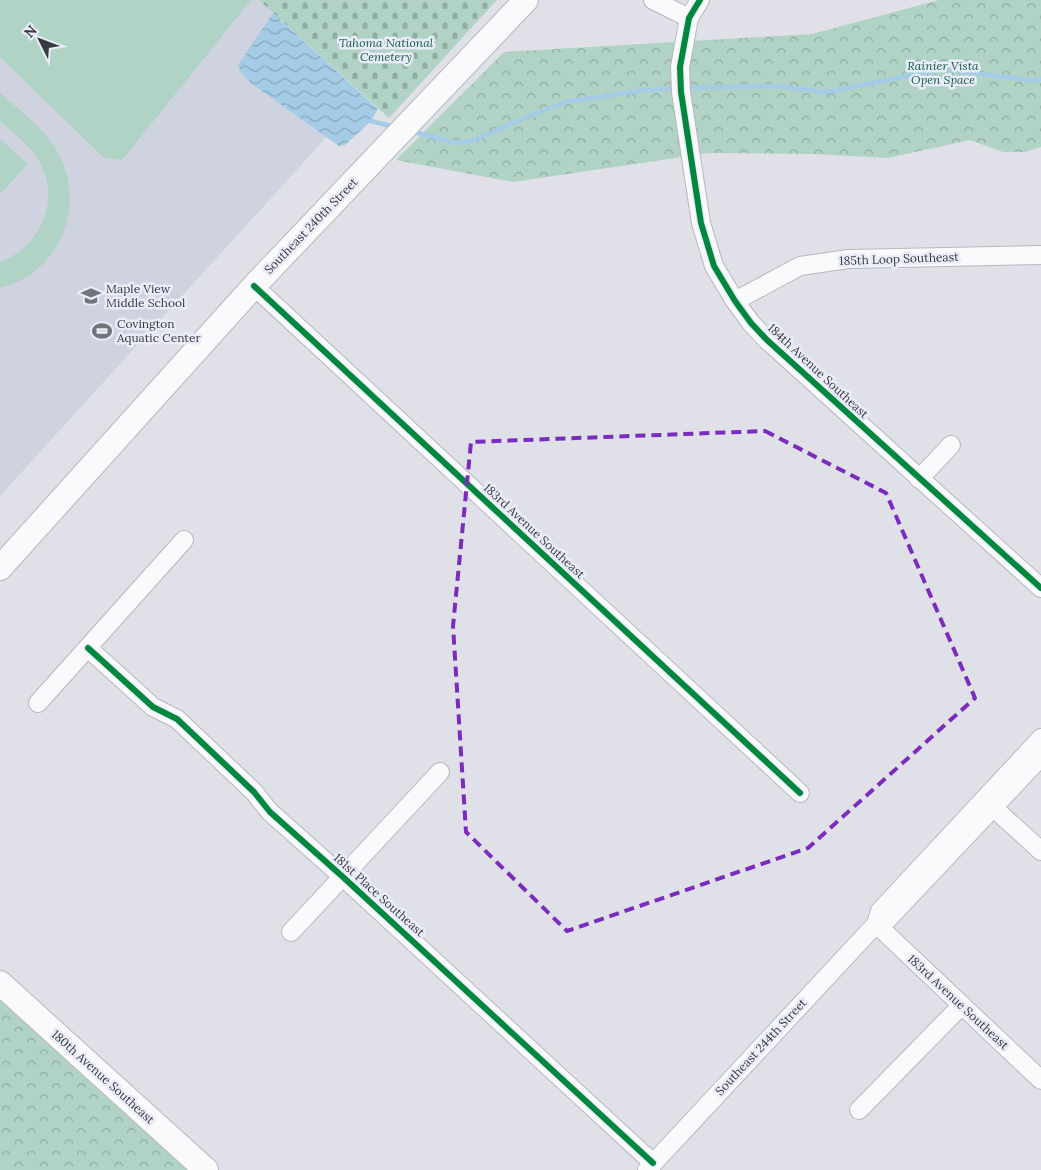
<svg xmlns="http://www.w3.org/2000/svg" width="1041" height="1170" font-family="Lora,serif">
  <style>
    .built { fill: #cfd2df }
    .cemetery { fill: url(#cemetery-stones) }
    .park { fill: url(#park-crowns) }
    .pitch { fill: #b1d3c6 }
    .water { fill: url(#water-waves) }
    .lines { fill: none; stroke-linecap: round; stroke-linejoin: round }
    .stream { stroke: #a4cce7; stroke-width: 4.5 }
    .street-casing { stroke: #b7b8bd; stroke-width: 20 }
    .secondary-casing { stroke: #b7b8bd; stroke-width: 26 }
    .street { stroke: #fafafc; stroke-width: 18 }
    .secondary { stroke: #fafafc; stroke-width: 24 }
    .cycleway-casing { stroke: #eaedf9; stroke-width: 9 }
    .cycleway { stroke: #00873e; stroke-width: 6 }
    .marked { fill: none; stroke: #7b2cbf; stroke-width: 4; stroke-dasharray: 10 6; stroke-linejoin: round }
    .labels { text-anchor: middle; stroke-width: 5; stroke-linejoin: round; paint-order: stroke }
    .park-label { font-size: 12px; font-style: italic; fill: #136044; stroke: #eaedf9 }
    .street-label { font-size: 12px; fill: #393a3f; stroke: #eaedf9 }
    .poi-label { font-size: 12px; fill: #393a3f; stroke: #eaedf9; text-anchor: start }
  </style>
  <defs>
    <pattern id="cemetery-stones" width="16" height="16" patternUnits="userSpaceOnUse" patternTransform="scale(1.25)"><rect width="16" height="16" fill="#b1d3c6"/><path d="M2 7V4a2 2 0 0 1 4 0v3zM10 15v-3a2 2 0 0 1 4 0v3z" fill="#91aca2"/></pattern>
    <pattern id="park-crowns" width="20" height="18" patternUnits="userSpaceOnUse" patternTransform="scale(1.25)"><rect width="20" height="18" fill="#b1d3c6"/><path d="M2 6a3 3 0 1 1 6 0M12 15a3 3 0 1 1 6 0" fill="none" stroke="#91aca2"/></pattern>
    <pattern id="water-waves" width="16" height="10" patternUnits="userSpaceOnUse" patternTransform="scale(1.25)"><rect width="16" height="10" fill="#a4cce7"/><path d="M0 5q4-4 8 0t8 0" fill="none" stroke="#87a7bd"/></pattern>
  </defs>
  <rect width="100%" height="100%" fill="#e0e1e8"/>
  <polygon class="built" points="0,0 259,0 364,96 0,496"/>
  <polygon class="cemetery" points="259,0 497,0 389,118"/>
  <g class="park">
    <polygon points="939,0 1041,0 1041,147 1025,152 1003,152 970,140 888,158 814,154 709,153 513,182 396,160 504,52 812,34"/>
    <polygon points="0,996 71,1065 188,1170 0,1170"/>
  </g>
  <g class="pitch">
    <polygon points="0,0 251,0 122,160 104,158 0,57"/>
    <path d="M0,93c18,16 41,32 54,53 27,41 19,95 -20,126 -10,8 -22,12 -34,16v-26c43,-15 63,-68 36,-106 -10,-14 -24,-24 -36,-35z"/>
    <polygon points="0,139 28,164 0,194"/>
  </g>
  <polygon class="water" points="273,13 378,109 371,121 345,145 339,146 252,84 240,71 238,65"/>
  <g class="lines">
    <g class="stream">
      <polyline points="686,88 773,86 827,92 943,69 1036,81 1041,79"/>
      <polyline points="371,121 394,127"/>
      <polyline points="411,131 456,143 475,140 524,118 566,102 637,91 678,88"/>
    </g>
    <defs>
      <g id="street">
        <polyline points="653,0 689,18"/>
        <polyline points="700,0 689,18 680,67 681,92 701,223 714,266 735,301 751,323 767,340 1041,588"/>
        <polyline points="254,286 800,793"/>
        <polyline points="735,301 800,266 848,259 1041,255"/>
        <polyline points="919,479 951,445"/>
        <polyline points="88,648 153,707 177,719 254,792 270,812 343,877 653,1163"/>
        <polyline points="38,703 184,540"/>
        <polyline points="1041,738 880,911 876,924 887,920 1041,757"/>
        <polyline points="986,801 1041,851"/>
        <polyline points="291,932 440,772"/>
        <polyline points="859,1110 962,1005"/>
        <polyline points="647,1170 876,924 1041,1080"/>
      </g>
      <g id="secondary">
        <polyline points="0,568 254,286 526,0"/>
        <polyline points="0,983 206,1170"/>
      </g>
    </defs>
    <use href="#street" class="street-casing"/>
    <use href="#secondary" class="secondary-casing"/>
    <use href="#street" class="street"/>
    <use href="#secondary" class="secondary"/>
    <defs>
      <g id="cycleway">
        <polyline points="700,0 689,18 680,67 681,92 701,223 714,266 735,301 751,323 767,340 1041,588"/>
        <polyline points="254,286 800,793"/>
        <polyline points="88,648 153,707 177,719 254,792 270,812 343,877 653,1163"/>
      </g>
    </defs>
    <use href="#cycleway" class="cycleway-casing"/>
    <use href="#cycleway" class="cycleway"/>
  </g>
  <path class="marked" d="M765,431l121,62 89,205 -167,150 -241,83 -101,-99 -13,-206 18,-184z"/>
  <defs>
    <symbol id="school-bare" viewBox="-9 -9 18 18"><path d="M0-5L7-2L0 1L-7-2ZM-4 1L0 2.5L4 1V4Q0 6-4 4Z" fill="#73747a" stroke="#eaedf9" stroke-width="2.5" paint-order="stroke"/></symbol>
    <symbol id="stadium-bare" viewBox="-9 -9 18 18"><path d="M0-5a6.5 5 0 1 0 0 10a6.5 5 0 1 0 0-10ZM-3.5-1.8h7v3.6h-7Z" fill="#73747a" stroke="#eaedf9" stroke-width="2.5" paint-order="stroke"/></symbol>
  </defs>
  <g fill-rule="evenodd">
    <use href="#school-bare" x="77" y="282" width="28" height="28"/>
    <use href="#stadium-bare" x="88" y="317" width="28" height="28"/>
  </g>
  <g class="labels">
    <g class="park-label">
      <text x="386" y="47">Tahoma National<tspan x="386" dy="14">Cemetery</tspan></text>
      <text x="943" y="70">Rainier Vista<tspan x="943" dy="14">Open Space</tspan></text>
    </g>
    <g class="street-label">
      <text transform="translate(311 226) rotate(-46)" y="4">Southeast 240th Street</text>
      <text transform="translate(899 259) rotate(-2)" y="4">185th Loop Southeast</text>
      <text transform="translate(818 371) rotate(43)" y="4">184th Avenue Southeast</text>
      <text transform="translate(534 531) rotate(43)" y="4">183rd Avenue Southeast</text>
      <text transform="translate(379 895) rotate(42)" y="4">181st Place Southeast</text>
      <text transform="translate(958 1002) rotate(43)" y="4">183rd Avenue Southeast</text>
      <text transform="translate(761 1047) rotate(-47)" y="4">Southeast 244th Street</text>
      <text transform="translate(103 1077) rotate(42)" y="4">180th Avenue Southeast</text>
    </g>
    <g class="poi-label">
      <text x="106" y="293">Maple View<tspan x="106" dy="14">Middle School</tspan></text>
      <text x="117" y="328">Covington<tspan x="117" dy="14">Aquatic Center</tspan></text>
    </g>
  </g>
  <g transform="translate(40 40) rotate(312)" stroke="#eaedf9" stroke-width="4" paint-order="stroke">
  <path d="M0-4L9 19L0 12L-9 19Z" fill="#393a3f"/>
  <text y="-8" font-size="14" font-weight="bold" text-anchor="middle" fill="#393a3f">N</text>
  </g>
</svg>
